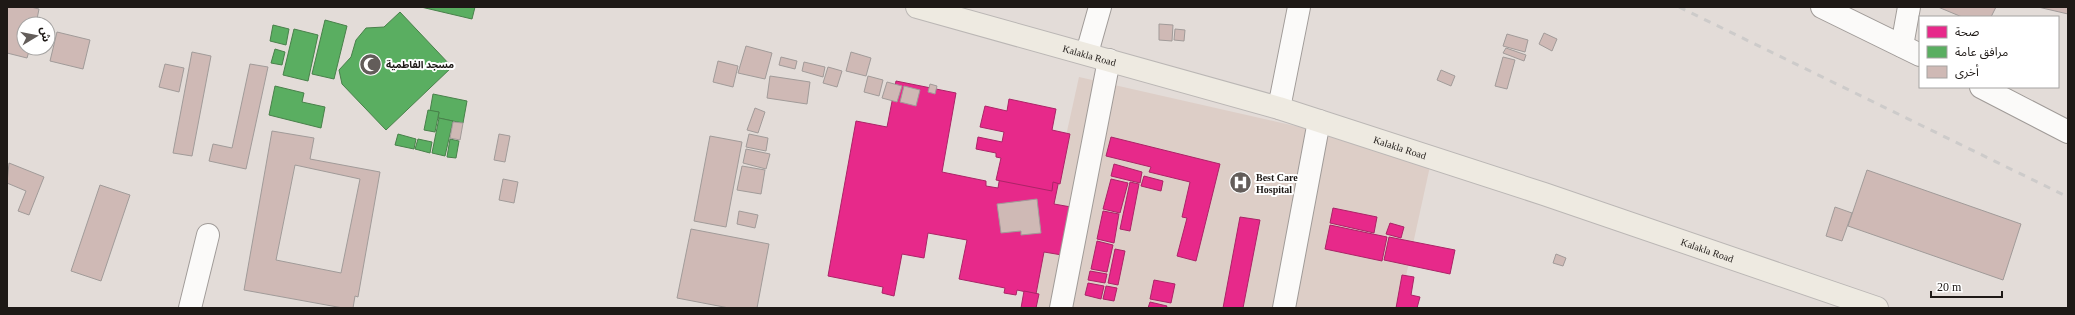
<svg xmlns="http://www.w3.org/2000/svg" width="2075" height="315" font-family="'Times New Roman','Noto Sans Arabic',serif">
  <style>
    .built { fill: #ddcec7 }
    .health { fill: #e7298a; stroke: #ab2467 }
    .public { fill: #5aae61; stroke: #48814a }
    .building { fill: #cfb9b5; stroke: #a19b99; fill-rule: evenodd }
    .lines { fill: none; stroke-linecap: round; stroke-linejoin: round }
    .minor-casing { stroke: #a09b98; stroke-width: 24 }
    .major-casing { stroke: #bbb7b5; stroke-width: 24 }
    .minor { stroke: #fbfaf9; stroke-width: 22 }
    .major { stroke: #eeeae1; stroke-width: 22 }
    .rail { stroke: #cdcbca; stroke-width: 3; stroke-dasharray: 7 7; stroke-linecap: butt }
    .labels { text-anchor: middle; stroke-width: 4; stroke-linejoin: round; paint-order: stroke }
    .street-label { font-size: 10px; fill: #1e1916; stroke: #fff }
    .poi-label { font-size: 10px; font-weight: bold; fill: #1e1916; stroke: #fff; text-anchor: start }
  </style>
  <rect width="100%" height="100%" fill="#e3dcd8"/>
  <polygon class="built" points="1079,77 1432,157 1399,308 1028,308"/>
  <g class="health">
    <polygon points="896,81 956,93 942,172 986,181 986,186 998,188 1002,164 1060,175 1054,204 1071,207 1062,255 1044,252 1036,294 1017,290 1016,295 1004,293 1005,288 959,279 967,240 928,233 924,258 902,254 894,296 882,293 883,287 828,276 856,121 887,127"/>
    <polygon points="1009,99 1056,109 1052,130 1070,134 1060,184 1053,182 1052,191 996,180 1001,158 996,157 996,153 976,149 978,137 1002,142 1004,132 980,127 985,106 1007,111"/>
    <polygon points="1111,137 1220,164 1196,261 1177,256 1187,218 1182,217 1190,182 1149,172 1151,167 1106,156"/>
    <polygon points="1114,164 1142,172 1140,183 1111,176"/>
    <polygon points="1144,176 1163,181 1161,191 1141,186"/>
    <polygon points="1111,179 1128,183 1120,213 1103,209"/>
    <polygon points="1130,182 1139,184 1130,231 1120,229"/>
    <polygon points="1333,208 1377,217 1374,233 1330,223"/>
    <polygon points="1103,211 1119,214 1114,243 1097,239"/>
    <polygon points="1240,217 1260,220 1243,308 1223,308"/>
    <polygon points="1390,223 1404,227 1401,238 1386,234"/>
    <polygon points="1330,225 1387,237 1382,261 1325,249"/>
    <polygon points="1389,237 1455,250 1450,274 1384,260"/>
    <polygon points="1097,241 1113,245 1107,272 1091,269"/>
    <polygon points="1115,249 1125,251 1118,285 1108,283"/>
    <polygon points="1090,271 1107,274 1105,283 1088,280"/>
    <polygon points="1402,275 1414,277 1411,295 1420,297 1417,308 1396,308"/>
    <polygon points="1154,280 1175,284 1171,303 1150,299"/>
    <polygon points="1088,283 1104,286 1101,299 1085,295"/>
    <polygon points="1106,286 1117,288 1114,301 1103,299"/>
    <polygon points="1024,291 1039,294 1036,308 1021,308"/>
    <polygon points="1150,302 1167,306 1166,308 1148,308"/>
  </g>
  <g class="public">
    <polygon points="421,7 475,7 472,19"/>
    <polygon points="400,12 452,67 386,130 342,84 339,70 351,57 356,40 366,28 384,27"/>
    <polygon points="325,20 347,26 334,79 312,74"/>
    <polygon points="273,25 289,29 286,45 270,41"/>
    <polygon points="294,29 318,35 308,81 283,75"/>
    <polygon points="275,49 285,52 282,65 271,63"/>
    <polygon points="275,86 304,93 302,102 325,107 321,128 269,115"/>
    <polygon points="433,94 467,101 463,123 438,118 439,112 430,111"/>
    <polygon points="428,110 439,112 435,132 424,130"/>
    <polygon points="439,118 453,121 445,156 432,153"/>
    <polygon points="398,134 416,139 414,149 395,145"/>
    <polygon points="418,139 432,142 430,153 415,149"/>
    <polygon points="450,139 459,141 456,158 447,157"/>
  </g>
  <g class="building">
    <polygon points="7,7 31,7 39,9 36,24 24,24 24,48 30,48 27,58 7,53"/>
    <polygon points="1938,7 1996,7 1991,17 1962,17"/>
    <polygon points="2038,7 2068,7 2068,14"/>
    <polygon points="1159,24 1173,25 1172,41 1159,40"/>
    <polygon points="1175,29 1185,30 1184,41 1174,40"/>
    <polygon points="57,32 90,40 83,69 50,61"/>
    <polygon points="1544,33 1557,39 1552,51 1539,44"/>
    <polygon points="1507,34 1528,40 1525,52 1503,46"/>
    <polygon points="746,46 772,53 765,79 738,73"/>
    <polygon points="1506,48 1526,55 1524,61 1503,53"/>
    <polygon points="192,52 211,56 192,156 173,153"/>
    <polygon points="851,52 871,58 866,76 846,71"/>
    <polygon points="781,57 797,61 795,69 779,65"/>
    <polygon points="1503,57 1515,60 1507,89 1495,86"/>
    <polygon points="718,61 738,66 733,87 713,82"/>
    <polygon points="804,62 825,67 823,77 802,71"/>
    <polygon points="165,64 184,68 179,92 159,87"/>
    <polygon points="250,64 268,67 246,169 209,161 213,144 232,148"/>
    <polygon points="828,67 842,71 837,87 823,83"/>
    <polygon points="1441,70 1455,76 1451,86 1437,80"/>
    <polygon points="770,76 810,82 807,104 767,98"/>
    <polygon points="868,76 883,80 879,96 864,92"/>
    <polygon points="887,82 902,86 897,102 882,98"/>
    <polygon points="930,84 937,86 935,94 928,92"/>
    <polygon points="904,86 920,90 916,106 900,102"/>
    <polygon points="755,108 765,112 758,133 747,130"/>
    <polygon points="453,122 463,123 460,140 450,138"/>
    <path d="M272,131l42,7 -4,21 70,13 -22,125 -3,-1 -2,12h-10l-99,-18zM295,165l65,14 -19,94 -65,-13z"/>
    <polygon points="499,134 510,136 505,162 494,160"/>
    <polygon points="749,134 768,138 766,151 746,147"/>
    <polygon points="710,136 742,142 726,227 694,221"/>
    <polygon points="746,149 770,154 766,169 743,163"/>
    <polygon points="9,163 44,177 29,215 18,211 26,191 7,183"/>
    <polygon points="742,166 765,170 761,194 737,190"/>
    <polygon points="1867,170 2021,224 2003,280 1848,226"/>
    <polygon points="503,179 518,182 514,203 499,200"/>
    <polygon points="100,185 130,195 101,281 71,271"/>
    <polygon points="1037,199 1041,233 1021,235 1021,231 1001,233 997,204"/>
    <polygon points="1835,207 1852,213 1842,241 1826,236"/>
    <polygon points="739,211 758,215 755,228 737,224"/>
    <polygon points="691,229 769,244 757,308 729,308 677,298"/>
    <polygon points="1556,254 1566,258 1563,266 1553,263"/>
  </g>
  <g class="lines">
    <defs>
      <g id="minor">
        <polyline points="1822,7 1920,55"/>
        <polyline points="1902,46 1909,7"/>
        <polyline points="1087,53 1100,7"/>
        <polyline points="1981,87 2068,132"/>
        <polyline points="1279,108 1299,7"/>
        <polyline points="190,308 208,235"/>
        <polyline points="1061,308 1109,60"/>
        <polyline points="1284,308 1319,121"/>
      </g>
      <g id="major">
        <path id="s1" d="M917,7l362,101 265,86 333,114"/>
      </g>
    </defs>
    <use href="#minor" class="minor-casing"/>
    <use href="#major" class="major-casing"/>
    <use href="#minor" class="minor"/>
    <use href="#major" class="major"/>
    <polyline class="rail" points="1679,7 2068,197"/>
  </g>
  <defs>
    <symbol id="mosque-disc" viewBox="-11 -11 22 22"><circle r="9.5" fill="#635d5a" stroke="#fff"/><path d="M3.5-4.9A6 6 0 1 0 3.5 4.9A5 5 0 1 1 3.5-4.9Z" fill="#fff"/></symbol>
    <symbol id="hospital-disc" viewBox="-11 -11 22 22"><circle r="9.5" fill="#635d5a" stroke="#fff"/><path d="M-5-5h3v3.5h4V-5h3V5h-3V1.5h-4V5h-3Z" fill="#fff"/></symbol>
  </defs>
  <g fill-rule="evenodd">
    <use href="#mosque-disc" x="358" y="52" width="25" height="25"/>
    <use href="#hospital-disc" x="1228" y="170" width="25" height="25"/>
  </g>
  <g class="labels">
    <g class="street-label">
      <text dy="4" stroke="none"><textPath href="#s1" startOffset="179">Kalakla Road</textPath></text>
      <text dy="4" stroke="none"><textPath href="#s1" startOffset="503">Kalakla Road</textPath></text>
      <text dy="4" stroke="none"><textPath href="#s1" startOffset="827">Kalakla Road</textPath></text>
    </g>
    <g class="poi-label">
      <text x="386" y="68">مسجد الفاطمية</text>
      <text x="1256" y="181">Best Care<tspan x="1256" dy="12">Hospital</tspan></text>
    </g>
  </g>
  <rect width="2075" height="315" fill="none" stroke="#1e1916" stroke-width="16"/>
  <rect x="1919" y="16" width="140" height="72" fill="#ffffff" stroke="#a5a3a2"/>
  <rect x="1927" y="26" width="20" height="12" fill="#e7298a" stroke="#a5a3a2"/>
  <text x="1955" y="36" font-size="12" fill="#1e1916">صحة</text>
  <rect x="1927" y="46" width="20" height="12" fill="#5aae61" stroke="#a5a3a2"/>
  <text x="1955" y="56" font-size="12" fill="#1e1916">مرافق عامة</text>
  <rect x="1927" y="66" width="20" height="12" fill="#cfb9b5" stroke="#a5a3a2"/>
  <text x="1955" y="76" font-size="12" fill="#1e1916">أخرى</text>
  <g transform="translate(36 36) rotate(80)"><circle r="19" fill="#ffffff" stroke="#a5a3a2"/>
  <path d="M0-3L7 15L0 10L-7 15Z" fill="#635d5a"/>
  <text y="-6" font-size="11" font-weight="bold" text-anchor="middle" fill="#1e1916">ش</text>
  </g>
  <path d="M1931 291v6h71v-6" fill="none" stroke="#1e1916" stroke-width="2"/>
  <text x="1937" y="291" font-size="12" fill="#1e1916" stroke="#ffffff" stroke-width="3" paint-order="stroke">20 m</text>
</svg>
